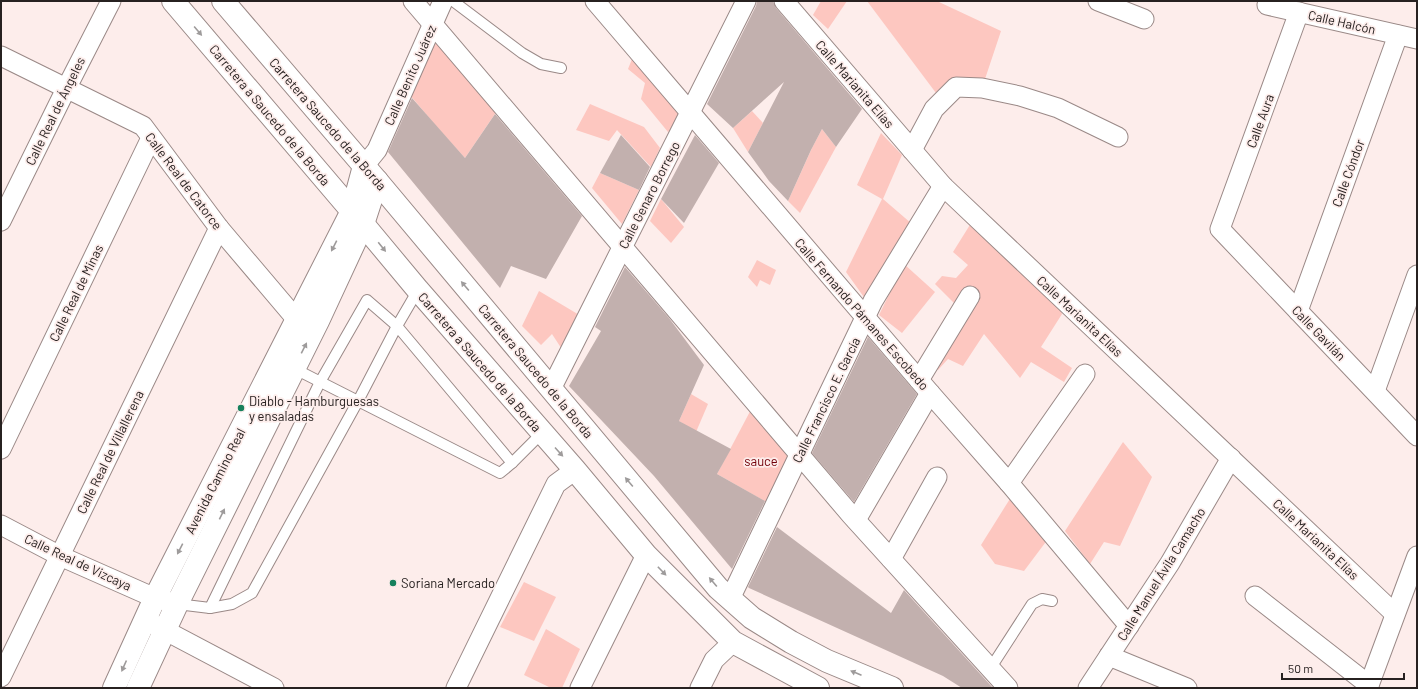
<svg xmlns="http://www.w3.org/2000/svg" width="1418" height="689" font-family="Barlow,sans-serif">
  <style>
    .green { fill: #fdc7c0 }
    .building { fill: #c2b0ae }
    .lines { fill: none; stroke-linecap: round; stroke-linejoin: round }
    .service-casing { stroke: #9a8987; stroke-width: 12 }
    .minor-casing { stroke: #9a8987; stroke-width: 21 }
    .tertiary-casing { stroke: #9a8987; stroke-width: 24 }
    .service { stroke: #fff; stroke-width: 10 }
    .minor { stroke: #fff; stroke-width: 19 }
    .tertiary { stroke: #fff; stroke-width: 22 }
    .oneway { fill: #9e9b9b }
    .poi-dot { fill: #16815d; stroke: #fdedeb; stroke-width: 1.5 }
    .labels { text-anchor: middle; stroke-width: 3.5; stroke-linejoin: round; paint-order: stroke }
    .street-label { font-size: 13px; fill: #272120; stroke: #fdedeb }
    .poi-label { font-size: 13px; fill: #272120; stroke: #fdedeb; text-anchor: start }
    .park-label { font-size: 13px; fill: #720009; stroke: #fdedeb }
  </style>
  <rect width="100%" height="100%" fill="#fdedeb"/>
  <g class="green">
    <polygon points="821,1 847,1 828,29 813,15"/>
    <polygon points="867,1 939,1 939,2 1001,31 982,88 942,101"/>
    <polygon points="439,33 501,105 465,158 436,126 410,95"/>
    <polygon points="636,49 690,112 668,132 641,99 645,83 628,69"/>
    <polygon points="590,104 644,127 660,148 651,167 617,130 609,141 576,130"/>
    <polygon points="752,111 763,123 748,152 733,128"/>
    <polygon points="822,129 836,147 800,213 788,201 812,148"/>
    <polygon points="881,133 902,155 883,199 912,224 866,300 846,272 882,199 857,185"/>
    <polygon points="600,173 639,190 622,224 592,188"/>
    <polygon points="661,199 684,227 671,243 650,221"/>
    <polygon points="973,220 1060,307 1062,314 1041,347 1072,368 1064,382 1031,362 1020,378 984,334 963,366 948,359 938,370 933,366 956,305 935,284 942,276 956,278 968,265 953,252"/>
    <polygon points="757,260 776,270 770,285 760,280 757,287 748,277"/>
    <polygon points="904,264 935,292 902,333 879,315"/>
    <polygon points="539,291 586,319 567,357 552,334 541,345 522,326"/>
    <polygon points="691,394 708,404 696,432 679,421"/>
    <polygon points="755,402 800,455 775,507 717,474"/>
    <polygon points="1123,442 1152,477 1120,546 1104,542 1090,564 1065,531"/>
    <polygon points="1013,494 1048,539 1024,571 995,564 981,545"/>
    <polygon points="524,582 556,597 534,641 500,627"/>
    <polygon points="546,629 580,649 562,688 551,688 524,675"/>
  </g>
  <g class="building">
    <polygon points="757,1 773,1 776,8 862,109 836,147 822,129 811,150 788,201 769,181 748,152 784,82 733,128 707,104 756,6"/>
    <polygon points="412,98 465,158 495,114 582,216 546,279 511,266 500,288 388,152"/>
    <polygon points="621,135 650,167 639,190 600,173"/>
    <polygon points="695,135 719,163 684,223 661,199"/>
    <polygon points="625,267 669,318 704,365 679,421 731,449 717,474 765,501 732,569 654,476 569,386 601,331 595,327"/>
    <polygon points="868,337 917,394 854,502 812,453"/>
    <polygon points="777,527 891,613 904,590 993,688 962,688 943,676 749,588 748,587"/>
  </g>
  <g class="lines">
    <defs>
      <g id="service">
        <polyline points="453,1 522,53 541,64 561,68"/>
        <polyline points="293,368 500,473 512,463 542,433"/>
        <polyline points="177,604 210,608 232,604 252,593 358,401 397,326 418,290"/>
        <polyline points="210,608 320,382 367,300 397,326 512,463"/>
        <polyline points="990,669 1032,604 1042,599 1052,601"/>
      </g>
      <g id="minor">
        <polyline points="413,1 851,515 1008,688"/>
        <polyline points="595,1 930,393 1009,483 1129,626"/>
        <polyline points="784,1 943,186 1395,614"/>
        <polyline points="1098,1 1144,19"/>
        <polyline points="1267,5 1417,39"/>
        <polyline points="1299,12 1220,229 1417,436"/>
        <polyline points="1,56 143,126 219,228 297,320"/>
        <polyline points="912,150 934,109 956,87 982,88 1020,96 1058,108 1118,137"/>
        <polyline points="364,166 377,150 443,1"/>
        <polyline points="1,221 66,89 111,1"/>
        <polyline points="1298,311 1398,35"/>
        <polyline points="919,380 970,296"/>
        <polyline points="551,389 746,1"/>
        <polyline points="1375,391 1417,275"/>
        <polyline points="1,449 151,138"/>
        <polyline points="1009,483 1085,374"/>
        <polyline points="856,520 930,393"/>
        <polyline points="1,525 60,556 155,598 177,604"/>
        <polyline points="891,559 937,477"/>
        <polyline points="1255,596 1369,685"/>
        <polyline points="730,599 873,301 943,186"/>
        <polyline points="151,623 274,688"/>
        <polyline points="1109,656 1187,688"/>
        <polyline points="1,677 219,228"/>
        <polyline points="456,688 556,484 575,470"/>
        <polyline points="580,688 646,555"/>
        <polyline points="700,688 714,660 733,642"/>
        <polyline points="1088,688 1170,563 1231,458"/>
        <polyline points="1368,688 1417,556"/>
      </g>
      <g id="tertiary">
        <polyline points="173,1 363,224 418,290 575,470 646,555 733,642 818,688"/>
        <polyline points="223,1 377,181 718,588 752,618 791,642 827,661 892,688"/>
        <polyline points="114,688 155,598 352,211 364,166"/>
        <polyline points="138,688 177,604 318,321 363,224 377,181"/>
      </g>
    </defs>
    <use href="#service" class="service-casing"/>
    <use href="#minor" class="minor-casing"/>
    <use href="#tertiary" class="tertiary-casing"/>
    <use href="#service" class="service"/>
    <use href="#minor" class="minor"/>
    <use href="#tertiary" class="tertiary"/>
  </g>
  <defs><path id="oneway-solid" d="M-6-.8H1V-3.2L6.5 0L1 3.2V.8H-6Z"/></defs>
  <g class="oneway">
    <use href="#oneway-solid" transform="translate(198 31) rotate(50)"/>
    <use href="#oneway-solid" transform="translate(334 246) rotate(117)"/>
    <use href="#oneway-solid" transform="translate(382 247) rotate(51)"/>
    <use href="#oneway-solid" transform="translate(465 286) rotate(-130)"/>
    <use href="#oneway-solid" transform="translate(304 348) rotate(-63)"/>
    <use href="#oneway-solid" transform="translate(559 452) rotate(48)"/>
    <use href="#oneway-solid" transform="translate(629 482) rotate(-130)"/>
    <use href="#oneway-solid" transform="translate(222 514) rotate(-64)"/>
    <use href="#oneway-solid" transform="translate(180 549) rotate(117)"/>
    <use href="#oneway-solid" transform="translate(662 571) rotate(46)"/>
    <use href="#oneway-solid" transform="translate(713 582) rotate(-130)"/>
    <use href="#oneway-solid" transform="translate(124 666) rotate(114)"/>
    <use href="#oneway-solid" transform="translate(856 673) rotate(-157)"/>
  </g>
  <g class="poi-dot">
    <circle cx="241" cy="408" r="4"/>
    <circle cx="393" cy="583" r="4"/>
  </g>
  <g class="labels">
    <g class="street-label">
      <text transform="translate(1342 22) rotate(13)" y="5">Calle Halcón</text>
      <text transform="translate(410 75) rotate(-66)" y="5">Calle Benito Juárez</text>
      <text transform="translate(855 84) rotate(49)" y="5">Calle Marianita Elías</text>
      <text transform="translate(55 111) rotate(-64)" y="5">Calle Real de Ángeles</text>
      <text transform="translate(270 115) rotate(50)" y="5">Carretera a Saucedo de la Borda</text>
      <text transform="translate(1260 121) rotate(-70)" y="5">Calle Aura</text>
      <text transform="translate(328 124) rotate(49)" y="5">Carretera Saucedo de la Borda</text>
      <text transform="translate(1348 173) rotate(-70)" y="5">Calle Cóndor</text>
      <text transform="translate(184 181) rotate(53)" y="5">Calle Real de Catorce</text>
      <text transform="translate(649 195) rotate(-63)" y="5">Calle Genaro Borrego</text>
      <text transform="translate(76 293) rotate(-64)" y="5">Calle Real de Minas</text>
      <text transform="translate(862 314) rotate(49)" y="5">Calle Fernando Pámanes Escobedo</text>
      <text transform="translate(1080 316) rotate(43)" y="5">Calle Marianita Elías</text>
      <text transform="translate(1319 333) rotate(46)" y="5">Calle Gavilán</text>
      <text transform="translate(480 362) rotate(49)" y="5">Carretera a Saucedo de la Borda</text>
      <text transform="translate(536 371) rotate(50)" y="5">Carretera Saucedo de la Borda</text>
      <text transform="translate(826 400) rotate(-64)" y="5">Calle Francisco E. García</text>
      <text transform="translate(110 452) rotate(-64)" y="5">Calle Real de Villallerena</text>
      <text transform="translate(215 481) rotate(-63)" y="5">Avenida Camino Real</text>
      <text transform="translate(1316 539) rotate(43)" y="5">Calle Marianita Elías</text>
      <text transform="translate(78 562) rotate(25)" y="5">Calle Real de Vizcaya</text>
      <text transform="translate(1161 574) rotate(-58)" y="5">Calle Manuel Ávila Camacho</text>
    </g>
    <g class="poi-label">
      <text x="249" y="406">Diablo - Hamburguesas<tspan x="249" dy="15">y ensaladas</tspan></text>
      <text x="401" y="588">Soriana Mercado</text>
    </g>
    <g class="park-label">
      <text x="761" y="466">sauce</text>
    </g>
  </g>
  <rect width="1418" height="689" fill="none" stroke="#272120" stroke-width="4"/>
  <path d="M1282 673v6h122v-6" fill="none" stroke="#272120" stroke-width="2"/>
  <text x="1288" y="673" font-size="12" fill="#272120" stroke="#fdedeb" stroke-width="3" paint-order="stroke">50 m</text>
</svg>
